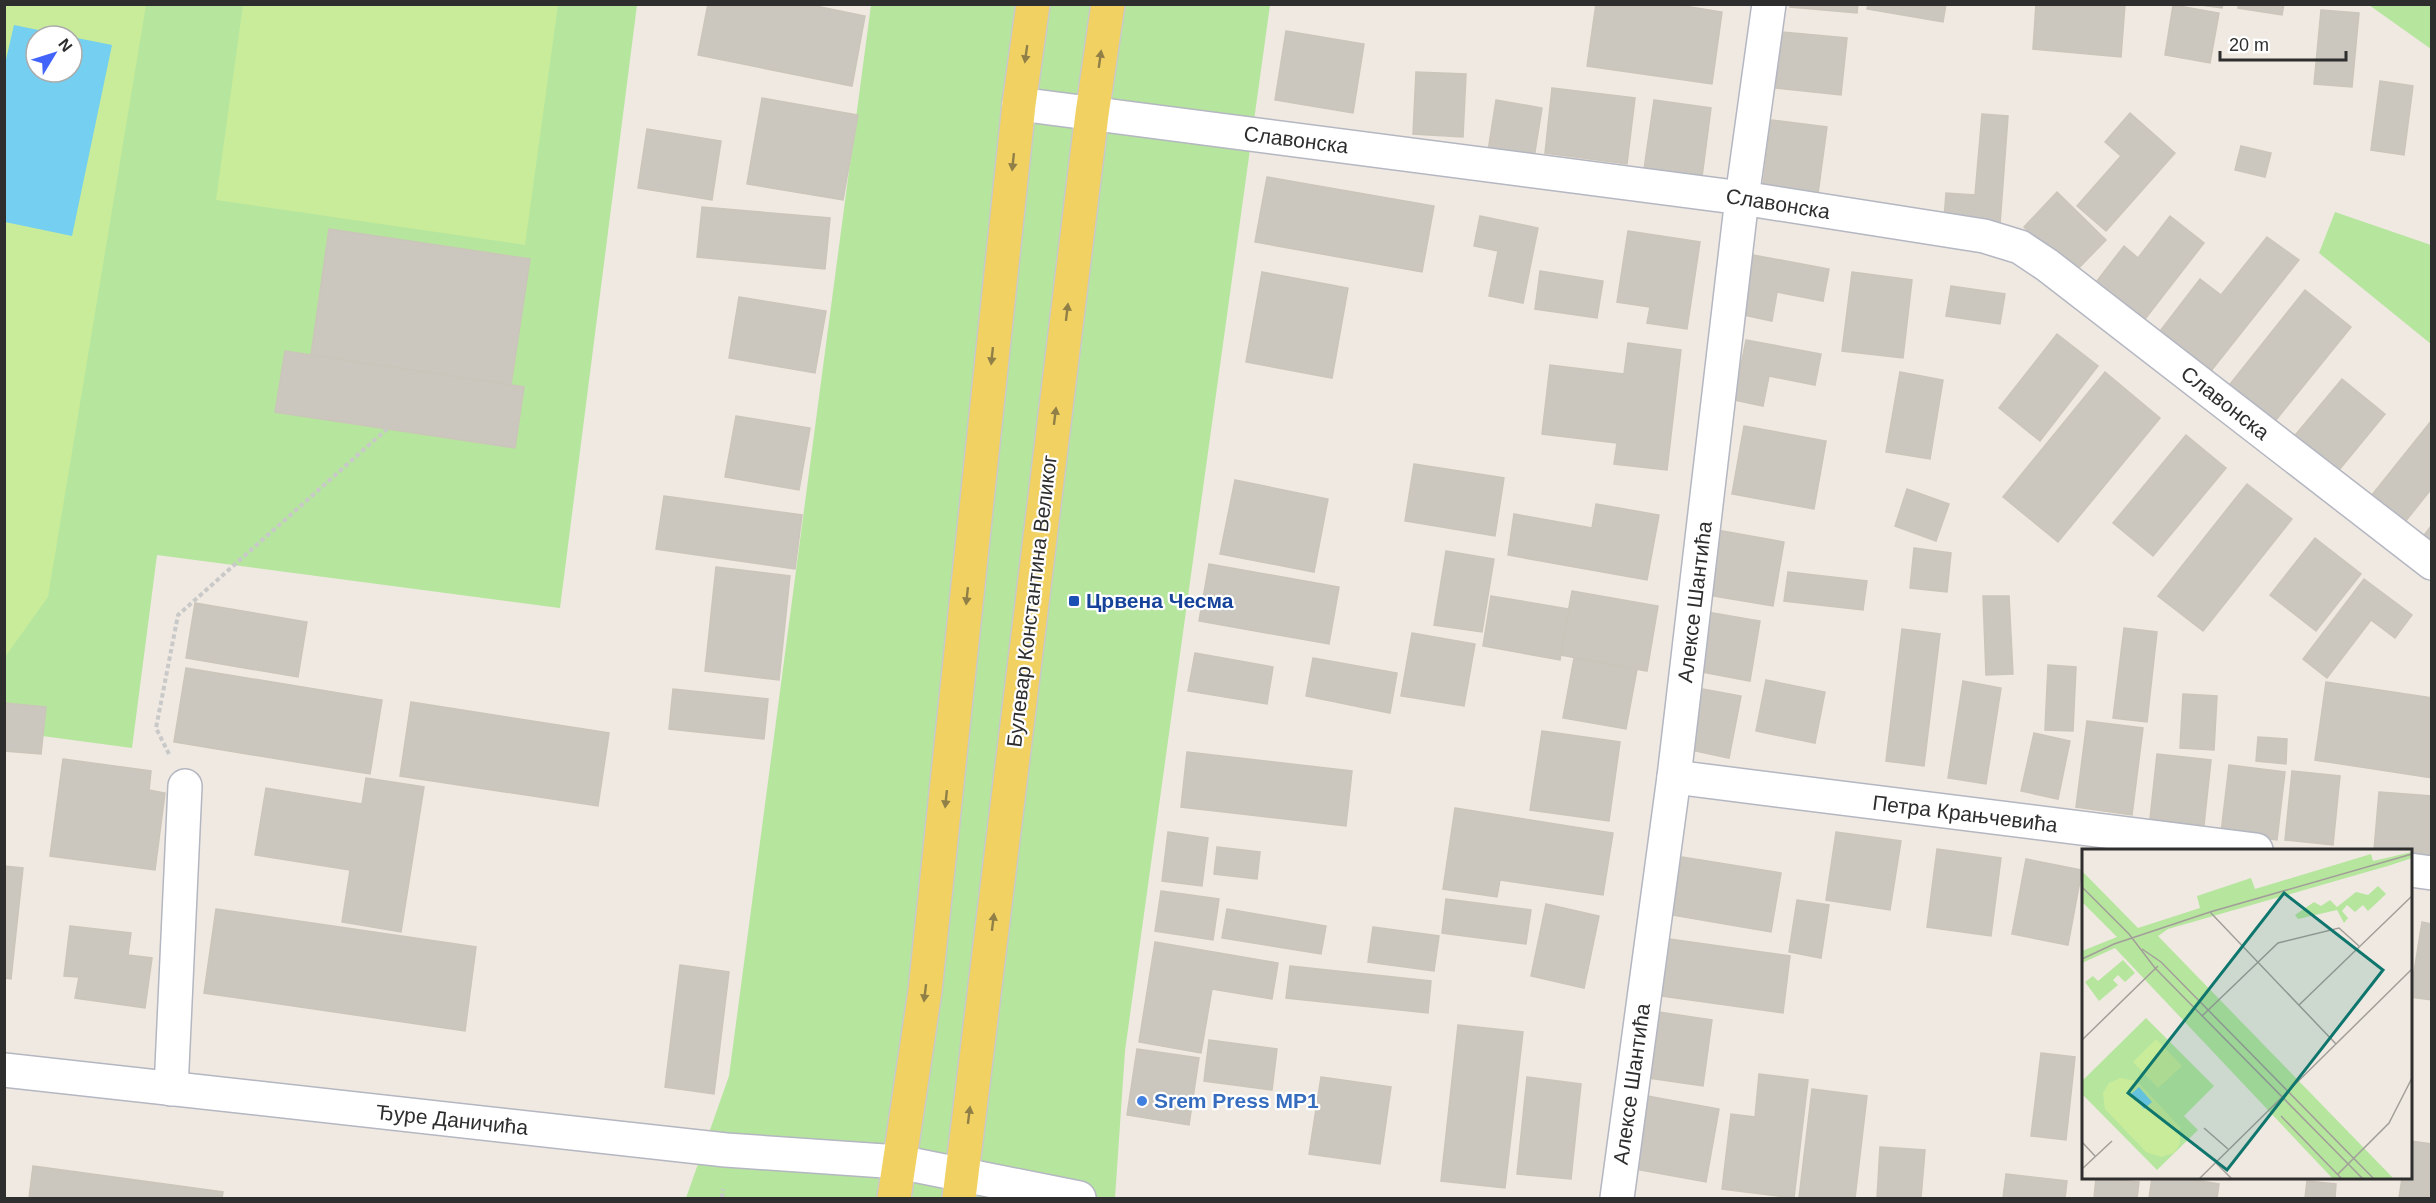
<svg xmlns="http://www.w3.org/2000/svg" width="2436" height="1203" font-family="Arial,sans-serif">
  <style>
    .green { fill: #b6e59e; fill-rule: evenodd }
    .pitch { fill: #c9ec9a; fill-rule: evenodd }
    .water { fill: #75cff0 }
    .building { fill: #cbc7bf; stroke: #cbc5ba; stroke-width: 1.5 }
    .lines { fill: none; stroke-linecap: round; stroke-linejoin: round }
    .minor-casing { stroke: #b4b7c1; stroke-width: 36 }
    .major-casing { stroke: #c9c9c9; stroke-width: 36 }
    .path { stroke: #c9c9c9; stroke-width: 4; stroke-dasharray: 4.5 3; stroke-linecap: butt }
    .minor { stroke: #fff; stroke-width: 33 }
    .major { stroke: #f2d163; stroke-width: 33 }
    .oneway { fill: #908048 }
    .transit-dot { fill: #1a4fb4; stroke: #fff; stroke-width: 2 }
    .shop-dot { fill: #3f7fe0; stroke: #fff; stroke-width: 2 }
    .labels { text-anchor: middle; stroke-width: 4.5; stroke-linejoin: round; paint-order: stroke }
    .street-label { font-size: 21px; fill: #2e2e2e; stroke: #fff }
    .transit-label { font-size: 21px; font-weight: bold; fill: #164399; stroke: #fff; text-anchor: start }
    .shop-label { font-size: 21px; font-weight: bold; fill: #366cbe; stroke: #fff; text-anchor: start }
    .inset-road { fill: none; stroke: #a29e99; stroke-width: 1.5 }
    .view { fill: #0f766e; fill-opacity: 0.15; stroke: #0f766e; stroke-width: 3 }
    .inset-edge { fill: none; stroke: #2e2e2e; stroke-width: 3 }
  </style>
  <rect width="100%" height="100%" fill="#efe9e1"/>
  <g class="green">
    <path d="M5,5h632l-77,603 -403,-53 -25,193 -127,-17zM36,36h36v36h-36z"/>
    <polygon points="871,5 1270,5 1125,1051 1115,1198 686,1198 729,1076"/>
    <polygon points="2369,5 2431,5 2431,49"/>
    <polygon points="2335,212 2431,245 2431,344 2319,253"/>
  </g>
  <g class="pitch">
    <path d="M5,5h141l-98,592 -43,60zM36,36h36v36h-36z"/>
    <polygon points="243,5 558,5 525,245 216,200"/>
  </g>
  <polygon class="water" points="14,25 68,36 36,36 36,72 72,72 72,37 112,45 72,236 5,222 4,68"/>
  <g class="building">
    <polygon points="708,4 806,4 865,16 852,86 698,55"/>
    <polygon points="1596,4 1672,4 1722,12 1712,84 1587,66"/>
    <polygon points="1790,4 1858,4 1857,13 1790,7"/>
    <polygon points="1868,4 1946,4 1943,22 1867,9"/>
    <polygon points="2036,4 2125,4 2121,57 2033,49"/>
    <polygon points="2193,4 2223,4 2222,8"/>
    <polygon points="2238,4 2284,4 2282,15 2238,8"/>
    <polygon points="2173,5 2219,13 2210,63 2165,55"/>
    <polygon points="2321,10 2359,13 2352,87 2314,84"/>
    <polygon points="1286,31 1364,44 1353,113 1275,100"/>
    <polygon points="1782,32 1847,38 1841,95 1776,88"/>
    <polygon points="1416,72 1466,74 1463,137 1413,134"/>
    <polygon points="2380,81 2413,86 2404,155 2371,150"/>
    <polygon points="1552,88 1635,98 1627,164 1545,153"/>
    <polygon points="762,98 858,115 843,200 747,184"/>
    <polygon points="1496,100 1542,108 1534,158 1488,151"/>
    <polygon points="1654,100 1711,108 1702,177 1644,169"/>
    <polygon points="2130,113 2175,153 2106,231 2077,206 2121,156 2105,142"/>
    <polygon points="1982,114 2008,116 2000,224 1944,219 1946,193 1975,195"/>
    <polygon points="1771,120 1827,127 1817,201 1762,193"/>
    <polygon points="647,129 721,141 712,200 638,188"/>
    <polygon points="2241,146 2271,153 2265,177 2235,170"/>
    <polygon points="1267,177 1434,206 1422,272 1255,242"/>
    <polygon points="2057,192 2106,240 2073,274 2024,227"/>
    <polygon points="702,207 830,218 825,269 697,257"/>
    <polygon points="1480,216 1538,228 1523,303 1489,296 1498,251 1474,246"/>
    <polygon points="2170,216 2204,243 2142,323 2093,286 2124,246 2138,258"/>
    <polygon points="329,229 530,259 511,385 311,355"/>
    <polygon points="1628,231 1700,242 1687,329 1647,323 1650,307 1617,302"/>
    <polygon points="2267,237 2299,260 2211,371 2160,331 2200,279 2221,295"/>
    <polygon points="1753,255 1829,269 1823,301 1777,292 1772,321 1743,315"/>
    <polygon points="1540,271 1603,281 1597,318 1535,309"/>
    <polygon points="1262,272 1348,288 1332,378 1246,362"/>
    <polygon points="1852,272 1912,280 1903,358 1842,351"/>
    <polygon points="1951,286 2005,294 2000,324 1946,316"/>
    <polygon points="2305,290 2351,327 2272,425 2227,388"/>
    <polygon points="739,297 826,311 815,373 729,358"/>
    <polygon points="2057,334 2098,366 2040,441 1999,408"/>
    <polygon points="1746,340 1821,354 1815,385 1769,376 1763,406 1734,400"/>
    <polygon points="1628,343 1681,350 1667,470 1614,464 1617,443 1542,434 1550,365 1624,374"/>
    <polygon points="285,351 524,387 515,448 275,412"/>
    <polygon points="1900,372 1943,380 1930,459 1886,452"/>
    <polygon points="2105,372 2160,418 2058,542 2003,497"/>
    <polygon points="2342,379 2385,414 2335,475 2292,439"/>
    <polygon points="736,416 810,428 799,490 725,477"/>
    <polygon points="2432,420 2432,488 2405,522 2372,495"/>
    <polygon points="1744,426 1826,441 1814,509 1732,494"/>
    <polygon points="2186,435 2226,468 2153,556 2113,523"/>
    <polygon points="1414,464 1504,478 1495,536 1405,521"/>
    <polygon points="1235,480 1328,499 1314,572 1220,554"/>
    <polygon points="2247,484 2292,519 2203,631 2158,596"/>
    <polygon points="1907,489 1949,504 1936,541 1895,526"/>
    <polygon points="664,496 802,515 795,569 656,549"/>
    <polygon points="1596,504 1659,515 1647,580 1508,555 1514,514 1592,528"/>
    <polygon points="2432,525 2432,541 2424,535"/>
    <polygon points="1717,530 1784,542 1773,606 1707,595"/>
    <polygon points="2315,538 2361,574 2316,631 2270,595"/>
    <polygon points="1914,548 1951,553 1947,592 1910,588"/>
    <polygon points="1446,551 1494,559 1482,632 1434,625"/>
    <polygon points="1209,564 1339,587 1329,644 1199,621"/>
    <polygon points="716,567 790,576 779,680 705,671"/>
    <polygon points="1788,572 1867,581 1863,610 1784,601"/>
    <polygon points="2364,579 2412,615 2395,638 2371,620 2327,678 2303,659"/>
    <polygon points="1572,591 1658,606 1647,671 1560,655"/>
    <polygon points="1491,596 1569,609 1560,660 1483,646"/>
    <polygon points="1983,596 2009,596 2013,674 1986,675"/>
    <polygon points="195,603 307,622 298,677 186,658"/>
    <polygon points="1707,612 1760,621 1750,681 1696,671"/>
    <polygon points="2124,628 2157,632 2147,722 2113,718"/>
    <polygon points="1902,629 1940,634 1924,766 1886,761"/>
    <polygon points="1412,633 1475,644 1464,706 1401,696"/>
    <polygon points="1195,653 1273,667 1267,704 1188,691"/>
    <polygon points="1313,658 1397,673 1390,713 1306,696"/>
    <polygon points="1574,658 1637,669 1626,729 1563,718"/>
    <polygon points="2048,665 2076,667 2073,731 2045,730"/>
    <polygon points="186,668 382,700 370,774 174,742"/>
    <polygon points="1766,680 1825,692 1815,743 1756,731"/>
    <polygon points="1963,681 2001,688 1986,784 1948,778"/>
    <polygon points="2326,682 2432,698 2432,778 2315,760"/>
    <polygon points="1697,688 1741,696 1729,758 1686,749"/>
    <polygon points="673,689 768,699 764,739 669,729"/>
    <polygon points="2183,694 2217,696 2214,750 2180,748"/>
    <polygon points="411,702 609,733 598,806 400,776"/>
    <polygon points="4,703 46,707 41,754 4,751"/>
    <polygon points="2087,721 2143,728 2132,815 2076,807"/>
    <polygon points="1542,731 1620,742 1609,821 1530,810"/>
    <polygon points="2034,733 2070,741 2058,799 2021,791"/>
    <polygon points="2258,737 2287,739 2286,764 2256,761"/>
    <polygon points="1187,752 1352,771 1346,826 1181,807"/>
    <polygon points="2157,754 2211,760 2204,825 2150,819"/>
    <polygon points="63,759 151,771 149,790 165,793 155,870 50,856"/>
    <polygon points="2229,765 2285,772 2277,840 2221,833"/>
    <polygon points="2292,771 2340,776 2333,845 2285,840"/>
    <polygon points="366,778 424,787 401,932 342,922 350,870 255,855 266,788 362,804"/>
    <polygon points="2379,792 2432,796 2432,855 2410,853 2410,850 2374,850"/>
    <polygon points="1455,808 1613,833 1603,895 1500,880 1497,897 1443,889"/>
    <polygon points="1168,832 1208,838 1202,886 1162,881"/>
    <polygon points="1836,832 1901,841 1890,910 1826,900"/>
    <polygon points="1217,847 1260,852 1257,879 1214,874"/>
    <polygon points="1937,849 2001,858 1991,936 1927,927"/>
    <polygon points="1682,857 1781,873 1771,932 1672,915"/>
    <polygon points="2026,859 2082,870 2068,945 2012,934"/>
    <polygon points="4,866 23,868 11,979 4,978"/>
    <polygon points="1161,891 1219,899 1213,940 1155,931"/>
    <polygon points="1446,899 1531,910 1526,944 1442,933"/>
    <polygon points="1797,900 1829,905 1821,958 1789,952"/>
    <polygon points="1546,904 1599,916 1584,988 1531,976"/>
    <polygon points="216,909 476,947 465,1031 204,993"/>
    <polygon points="1227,909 1326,926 1321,954 1222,938"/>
    <polygon points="2422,922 2432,924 2432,1000 2410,997"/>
    <polygon points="70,926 131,933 128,955 152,958 145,1008 75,998 79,977 64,976"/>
    <polygon points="1373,927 1439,936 1434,971 1368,962"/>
    <polygon points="1662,938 1790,956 1783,1013 1655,995"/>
    <polygon points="1155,942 1278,963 1272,999 1212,989 1201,1053 1139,1042"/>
    <polygon points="680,965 729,972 714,1094 665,1087"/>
    <polygon points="1290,966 1431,981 1428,1013 1286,998"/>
    <polygon points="1652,1011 1712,1020 1703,1086 1642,1077"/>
    <polygon points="1458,1025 1523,1032 1505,1188 1441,1181"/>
    <polygon points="1209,1040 1277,1049 1272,1090 1204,1081"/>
    <polygon points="1137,1049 1199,1058 1189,1125 1127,1115"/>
    <polygon points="2041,1053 2075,1057 2066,1140 2031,1136"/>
    <polygon points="1759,1074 1808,1080 1794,1198 1722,1189 1731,1114 1755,1117"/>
    <polygon points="1321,1077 1391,1087 1380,1164 1309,1154"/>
    <polygon points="1527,1077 1581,1084 1571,1179 1517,1174"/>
    <polygon points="1812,1089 1867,1096 1855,1198 1799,1198"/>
    <polygon points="1642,1095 1719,1109 1706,1182 1629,1168"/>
    <polygon points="2410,1141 2432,1144 2432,1198 2399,1198 2402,1178 2410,1178"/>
    <polygon points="1880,1147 1925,1150 1921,1198 1877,1198"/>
    <polygon points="33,1166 223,1192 222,1198 29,1198"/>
    <polygon points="2006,1174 2067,1181 2065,1198 2003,1198"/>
    <polygon points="2096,1178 2139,1182 2137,1198 2094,1198"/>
    <polygon points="2152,1178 2181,1178 2219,1184 2217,1198 2149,1198"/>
    <polygon points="2307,1181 2336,1184 2335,1198 2305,1198"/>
  </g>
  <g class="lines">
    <defs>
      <g id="minor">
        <polyline points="1019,104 1742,198 1984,236 2020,247 2047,265 2432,563"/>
        <polyline points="1674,777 2256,850"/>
        <polyline points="2410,870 2432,873"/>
        <polyline points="4,1070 726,1150 899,1162 1079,1198"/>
        <polyline points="171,1089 185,786"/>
        <polyline points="1617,1198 1674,777 1742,198 1769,4"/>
      </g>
      <g id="major">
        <polyline points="894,1198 925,991 1019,104 1033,4"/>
        <polyline points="959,1198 1092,114 1108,4"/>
      </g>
    </defs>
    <use href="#minor" class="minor-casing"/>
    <use href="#major" class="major-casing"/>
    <g class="path">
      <polyline points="169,754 156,728 178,615 387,429"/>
      <polyline points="722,1198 723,1189"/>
    </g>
    <use href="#minor" class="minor"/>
    <use href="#major" class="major"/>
  </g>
  <defs><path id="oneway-solid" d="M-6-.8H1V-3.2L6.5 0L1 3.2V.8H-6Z" transform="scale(1.5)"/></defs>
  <g class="oneway">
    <use href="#oneway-solid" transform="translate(1026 54) rotate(98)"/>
    <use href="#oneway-solid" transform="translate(1100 59) rotate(-82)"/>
    <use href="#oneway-solid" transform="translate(1013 162) rotate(96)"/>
    <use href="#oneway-solid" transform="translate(1067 312) rotate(-83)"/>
    <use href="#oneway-solid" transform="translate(992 356) rotate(96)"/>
    <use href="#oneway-solid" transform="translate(1055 416) rotate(-83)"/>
    <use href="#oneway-solid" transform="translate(967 596) rotate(96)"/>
    <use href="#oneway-solid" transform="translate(946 799) rotate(96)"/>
    <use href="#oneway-solid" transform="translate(993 922) rotate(-83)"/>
    <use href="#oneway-solid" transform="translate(925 993) rotate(97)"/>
    <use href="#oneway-solid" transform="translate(969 1115) rotate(-83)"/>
  </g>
  <rect class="transit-dot" x="1068" y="595" width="12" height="12" rx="3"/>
  <circle class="shop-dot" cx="1142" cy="1101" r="6"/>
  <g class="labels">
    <g class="street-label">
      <text transform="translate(1296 140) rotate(7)" y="7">Славонска</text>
      <text transform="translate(1778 204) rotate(9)" y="7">Славонска</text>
      <text transform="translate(2225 403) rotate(38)" y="7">Славонска</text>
      <text transform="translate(1032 601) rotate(-83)" y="7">Булевар Константина Великог</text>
      <text transform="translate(1695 602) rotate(-83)" y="7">Алексе Шантића</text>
      <text transform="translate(1965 814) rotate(7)" y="7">Петра Крањчевића</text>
      <text transform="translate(1632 1084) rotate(-82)" y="7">Алексе Шантића</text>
      <text transform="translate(452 1120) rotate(6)" y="7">Ђуре Даничића</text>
    </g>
    <g class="transit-label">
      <text x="1086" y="608">Црвена Чесма</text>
    </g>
    <g class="shop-label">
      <text x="1154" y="1108">Srem Press MP1</text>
    </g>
  </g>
  <g transform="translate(2082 849)">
    <rect width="330" height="330" fill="#efe9e1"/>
    <path d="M330,3v6l-21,7 -223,64 -10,7 236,243h-61l-218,-231 -33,15v-12l35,-14 -35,-35v-31l56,57 62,-20 -3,-12 54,-18 4,11 116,-35 2,7zM296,37l8,8 -18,17 -5,-6 -8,7 -8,-7 -5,6 6,7 -4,5 -7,-13 -39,9 -3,-4 19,-13 7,4 9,-6 7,7 19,-15 12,3zM41,111l12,13 -10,9 -7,-7 -5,5 5,5 -19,16 -14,-19 8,-6 5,5zM64,169l68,68 -30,30 14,14 -41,40 -75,-76v-13z" fill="#b6e59e"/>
    <path d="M74,190l26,27 -24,22 -25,-26zM38,229l17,3 43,46v17l-6,9 -13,4 -15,-5 -41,-43 -2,-16 6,-10z" fill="#c9ec9a"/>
    <path d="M57,238l13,15 -8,7 -13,-15z" fill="#75cff0"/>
    <path class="inset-road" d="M0,38l47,47 26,34 208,211M128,63l126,132M60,100l19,13 213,217M0,110l32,-15 96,-32 202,-58M217,156l113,-109M120,167l76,-73 61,-15 20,18M0,191l76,-74M199,267l61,63M122,279l24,21M0,293l13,14M133,313l17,17M0,320l30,-28M256,325l51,-51 23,-45M117,330l213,-210"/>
    <path class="view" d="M202,44l99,77 -156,200 -99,-77z"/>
    <rect width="330" height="330" class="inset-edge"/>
  </g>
  <rect width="2436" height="1203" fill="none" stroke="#2e2e2e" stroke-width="12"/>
  <g transform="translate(54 54) rotate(52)"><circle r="28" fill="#ffffff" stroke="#ababab" stroke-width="1.5"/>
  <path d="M0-4.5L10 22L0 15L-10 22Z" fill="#4264fb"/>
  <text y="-9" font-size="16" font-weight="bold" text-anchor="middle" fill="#2e2e2e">N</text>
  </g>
  <path d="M2220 51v9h126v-9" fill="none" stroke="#2e2e2e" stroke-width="3"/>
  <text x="2229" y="51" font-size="18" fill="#2e2e2e" stroke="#ffffff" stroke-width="4.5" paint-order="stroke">20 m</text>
</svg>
